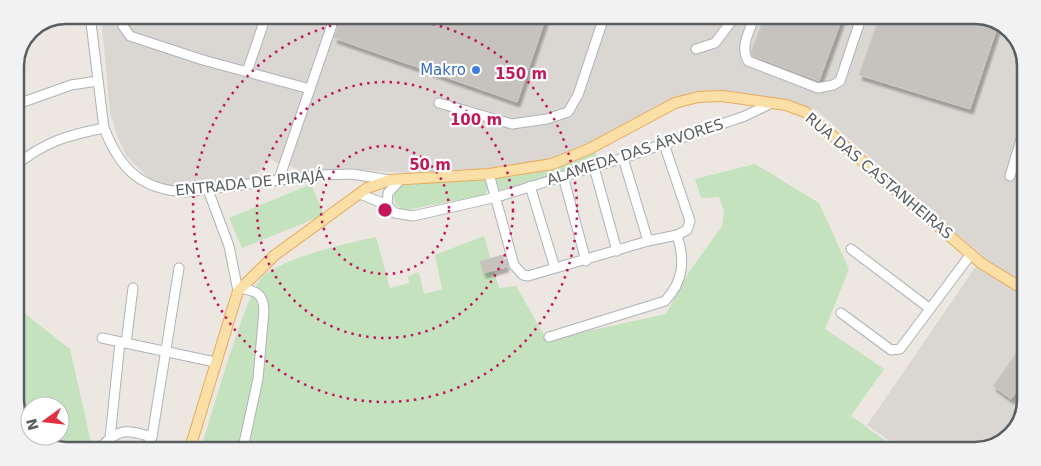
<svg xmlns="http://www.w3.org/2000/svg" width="1041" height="466" font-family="'DejaVu Sans',sans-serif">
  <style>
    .industrial { fill: #dad7d3 }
    .green { fill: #c4e2be }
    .building { fill: #c6c2bd; stroke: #d0c8c0; filter: url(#shadow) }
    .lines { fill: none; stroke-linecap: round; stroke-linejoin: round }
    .minor-casing { stroke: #afb3b6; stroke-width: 11 }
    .major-casing { stroke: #e9aa5c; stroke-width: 12 }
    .minor { stroke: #fff; stroke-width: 9 }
    .major { stroke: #fadfa7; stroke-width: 10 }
    .ring { fill: none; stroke: #c2185b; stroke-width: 2.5; stroke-dasharray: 2.5 5 }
    .shop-dot { fill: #3f7fe0; stroke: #fff; stroke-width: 2 }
    .labels { text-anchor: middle; stroke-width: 4.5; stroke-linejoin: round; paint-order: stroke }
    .shop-label { font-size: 15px; fill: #366cbe; stroke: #fff; text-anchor: end }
    .street-label { font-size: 15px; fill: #595e61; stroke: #fff }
    .rim { fill: none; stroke: #595e61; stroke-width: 2.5 }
    .centre { fill: #c2185b; stroke: #fff; stroke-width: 2.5 }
    .ring-label { font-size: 15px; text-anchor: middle; font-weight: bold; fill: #c2185b; stroke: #fff; stroke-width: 4.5; stroke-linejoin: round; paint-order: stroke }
  </style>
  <defs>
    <filter id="shadow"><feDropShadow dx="3" dy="5" stdDeviation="1" flood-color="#0004"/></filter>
  </defs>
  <rect width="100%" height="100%" fill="#ece7e1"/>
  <polygon class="industrial" points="101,15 995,19 1016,35 1026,62 1022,420 1003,443 976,451 904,451 867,425 983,256 940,220 818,111 783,99 725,92 687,95 666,102 568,155 536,166 406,173 364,170 303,173 283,162 276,163 271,159 256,175 246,179 175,188 155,182 147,176 127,157 118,138 110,113"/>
  <g class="green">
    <path d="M595,151l3,10 -99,29 -4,-12c36,-3 66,-14 100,-27z"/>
    <path d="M755,164l64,39 30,66 -24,60 59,40 -33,47 49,35 -699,-3c10,-29 45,-159 63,-173 26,-19 80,-31 112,-38l14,51 19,-5 -1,-7 11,-4 5,22 18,-5 -7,-34 49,-19 15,52 17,-2 31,54 119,-26 23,-42 33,-46 2,-15 -5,-14 -18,1 -6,-19z"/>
    <path d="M483,178l5,5 1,5 -5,7 -78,15c-9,-2 -14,-9 -12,-18l9,-8z"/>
    <polygon points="311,184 324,215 242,248 229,218"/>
    <path d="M15,306l55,43 22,98h-46l-13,-11h27v-30h-30v28c-24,-20 -15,-97 -15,-128z"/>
  </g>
  <g class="building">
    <polygon points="342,16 466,17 546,17 517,102 334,38"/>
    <polygon points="764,18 842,18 819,81 753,56 751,52"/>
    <polygon points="879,18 995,19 999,22 970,109 859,75"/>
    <polygon points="503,255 506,267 483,273 480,261"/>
    <polygon points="1023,344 1022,384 1011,399 993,386"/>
  </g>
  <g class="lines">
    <defs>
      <g id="minor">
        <path d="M90,15l14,113c16,41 37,62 82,64l134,-17 32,-1 38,6"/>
        <polyline points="122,15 123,26 130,36 203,60 310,89"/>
        <path d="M754,18c-5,14 -14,29 -6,43l70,27 15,-3 7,-4 21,-63"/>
        <polyline points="696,49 715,43 734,18"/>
        <polyline points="247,72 266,16"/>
        <polyline points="439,103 512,124 547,119 568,112 578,95 604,17"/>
        <polyline points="15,105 71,85 98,81"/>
        <polyline points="623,158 648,241"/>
        <path d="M15,166c29,-24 53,-31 89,-38"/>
        <polyline points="594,167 617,251"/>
        <polyline points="489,174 514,265 523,275 528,276 648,241 677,235 687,230 690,221 664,144"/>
        <polyline points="563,176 586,261"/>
        <polyline points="1010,176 1025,126"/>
        <polyline points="279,179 335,16"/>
        <polyline points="530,186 555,268"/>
        <polyline points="208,190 229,246 238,291"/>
        <polyline points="360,194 387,205 395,213 413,216 497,197 623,158 745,116 772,103"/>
        <polyline points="387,205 388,193 400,180"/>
        <polyline points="851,249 929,308"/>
        <path d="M240,288c16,3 23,5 24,22l-6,69 -15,69"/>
        <polyline points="841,313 891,350 900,349 971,254"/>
        <path d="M549,337l116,-36c19,-20 20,-41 12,-66"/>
        <polyline points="102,338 215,362"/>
        <polyline points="126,343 133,288"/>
        <polyline points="110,438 120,342"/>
        <path d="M101,447c19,-20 26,-17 51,-10"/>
        <polyline points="146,447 152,437 179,268"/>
      </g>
      <polyline id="major" points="190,448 238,291 275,255 367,188 390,180 489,174 552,164 589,149 675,103 698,97 722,96 786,105 805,112 981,263 1023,289"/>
    </defs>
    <use href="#minor" class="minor-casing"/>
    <use href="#major" class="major-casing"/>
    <use href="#minor" class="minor"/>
    <use href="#major" class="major"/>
  </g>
  <g class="ring">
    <circle cx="385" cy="210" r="64"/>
    <circle cx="385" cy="210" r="128"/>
    <circle cx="385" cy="210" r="192"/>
  </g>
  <circle class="shop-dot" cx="476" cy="70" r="5"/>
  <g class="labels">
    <g class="shop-label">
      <text x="466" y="75">Makro</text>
    </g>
    <g class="street-label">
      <text transform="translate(635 152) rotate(-18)" y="5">ALAMEDA DAS ÁRVORES</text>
      <text transform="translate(879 176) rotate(40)" y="5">RUA DAS CASTANHEIRAS</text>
      <text transform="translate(250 183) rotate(-6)" y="5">ENTRADA DE PIRAJÁ</text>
    </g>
  </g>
  <path d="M0 0H1041V466H0ZM66 24H975A42 42 0 0 1 1017 66V400A42 42 0 0 1 975 442H66A42 42 0 0 1 24 400V66A42 42 0 0 1 66 24Z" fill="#f2f2f2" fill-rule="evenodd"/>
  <path class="rim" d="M66 24H975A42 42 0 0 1 1017 66V400A42 42 0 0 1 975 442H66A42 42 0 0 1 24 400V66A42 42 0 0 1 66 24Z"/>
  <circle cx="385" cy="210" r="8" class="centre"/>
  <g class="ring-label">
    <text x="521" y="79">150 m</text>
    <text x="476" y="125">100 m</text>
    <text x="430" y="170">50 m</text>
  </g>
  <g transform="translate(45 421) rotate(255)"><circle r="24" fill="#ffffff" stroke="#bdbfc0"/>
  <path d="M0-4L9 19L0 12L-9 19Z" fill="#df3343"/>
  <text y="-8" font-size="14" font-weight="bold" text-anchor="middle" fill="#595e61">N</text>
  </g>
</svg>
